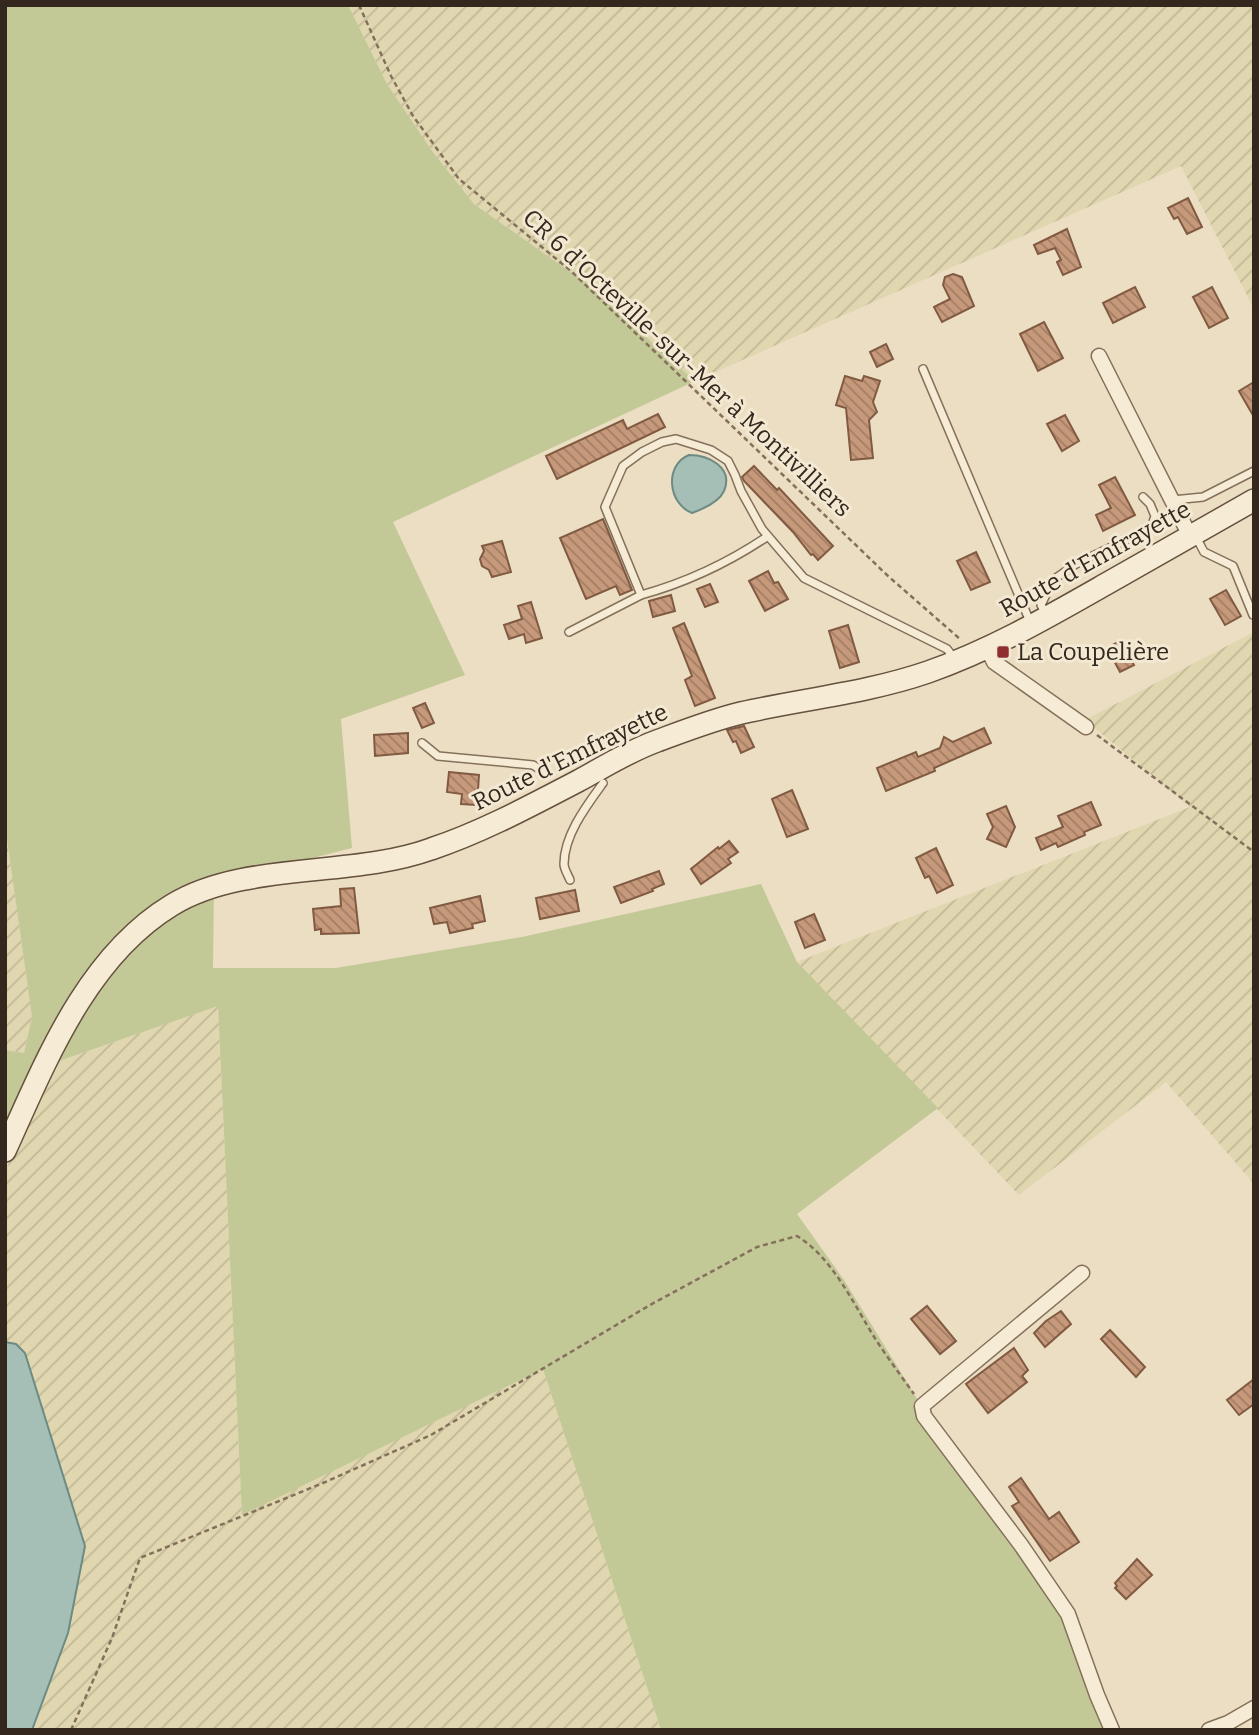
<svg xmlns="http://www.w3.org/2000/svg" width="1259" height="1735" font-family="Bitter,serif">
  <style>
    .farmland { fill: url(#farmland-furrows) }
    .grass { fill: #c3c897 }
    .water { fill: #a5beb6; stroke: #6c8b83; stroke-width: 2 }
    .building { fill: url(#building-back-hatch); stroke: #815a42; stroke-width: 2 }
    .lines { fill: none; stroke-linecap: round; stroke-linejoin: round }
    .lane-casing { stroke: #84705b; stroke-width: 10 }
    .street-casing { stroke: #84705b; stroke-width: 17 }
    .secondary-casing { stroke: #65513e; stroke-width: 24 }
    .path { stroke: #84705b; stroke-width: 2.5; stroke-dasharray: 5 3.5; stroke-linecap: butt }
    .lane { stroke: #f6ecd5; stroke-width: 7 }
    .street { stroke: #f6ecd5; stroke-width: 14 }
    .secondary { stroke: #f6ecd5; stroke-width: 21 }
    .poi-dot { fill: #8f2f31; stroke: #f3e9d2; stroke-width: 2.5 }
    .labels { text-anchor: middle; stroke-width: 6; stroke-linejoin: round; paint-order: stroke }
    .street-label { font-size: 24px; fill: #34281e; stroke: #f3e9d2 }
    .poi-label { font-size: 24px; fill: #34281e; stroke: #f3e9d2; text-anchor: start }
  </style>
  <defs>
    <pattern id="farmland-furrows" width="10" height="10" patternUnits="userSpaceOnUse" patternTransform="scale(1.75)"><rect width="10" height="10" fill="#e0d7b0"/><path d="M-1 1l2-2M0 10L10 0M9 11l2-2" fill="none" stroke="#c1b997"/></pattern>
    <pattern id="building-back-hatch" width="6" height="6" patternUnits="userSpaceOnUse" patternTransform="scale(1.75)"><rect width="6" height="6" fill="#c7997b"/><path d="M-1 5l2 2M0 0l6 6M5-1l2 2" fill="none" stroke="#a27d64"/></pattern>
  </defs>
  <rect width="100%" height="100%" fill="#ebdec3"/>
  <g class="farmland">
    <polygon points="348,5 1254,5 1254,309 1181,166 695,381 586,283 474,204 432,151 387,84"/>
    <polygon points="1254,632 1254,1184 1166,1082 1019,1195 797,962 1190,807 1085,720"/>
    <polygon points="5,825 32,1017 24,1053 5,1050"/>
    <polygon points="218,1006 242,1514 543,1369 661,1730 5,1730 5,1171 56,1062"/>
  </g>
  <polygon class="grass" points="5,5 348,5 387,84 432,151 474,204 586,283 695,381 393,522 465,675 341,719 352,848 226,880 214,885 213,968 336,968 522,937 761,884 797,962 938,1108 797,1214 844,1280 919,1402 1027,1545 1118,1730 661,1730 543,1369 242,1515 218,1006 56,1062 5,1135 5,1050 24,1053 32,1017 5,825"/>
  <g class="water">
    <path d="M689,455c19,0 45,12 35,36 -5,11 -21,18 -32,22 -24,-9 -28,-48 -3,-58z"/>
    <polygon points="5,1342 16,1344 25,1353 85,1546 68,1633 32,1730 5,1730"/>
  </g>
  <g class="building">
    <polygon points="1188,198 1202,227 1187,234 1178,217 1174,219 1168,208"/>
    <polygon points="1067,229 1081,267 1063,275 1057,262 1061,260 1055,248 1038,254 1034,245"/>
    <polygon points="953,274 962,277 974,306 942,322 934,307 950,299 943,285 945,277"/>
    <polygon points="1135,287 1145,307 1113,323 1103,303"/>
    <polygon points="1212,287 1228,318 1209,328 1193,297"/>
    <polygon points="1044,322 1063,358 1038,371 1020,334"/>
    <polygon points="886,344 893,359 877,367 870,352"/>
    <polygon points="845,376 862,381 864,376 880,381 873,402 877,412 869,420 873,458 851,460 846,408 836,405"/>
    <polygon points="1254,382 1254,417 1239,391"/>
    <polygon points="658,414 665,427 557,479 546,456 623,420 627,429"/>
    <polygon points="1065,415 1079,441 1062,451 1047,424"/>
    <polygon points="754,466 777,490 779,488 833,546 818,560 813,554 811,555 793,532 744,481 742,477"/>
    <polygon points="1115,477 1135,515 1103,531 1096,515 1111,508 1099,485"/>
    <polygon points="603,519 632,590 620,595 616,586 586,599 560,538"/>
    <polygon points="502,541 511,572 492,577 489,570 482,566 480,559 484,551 482,546"/>
    <polygon points="976,552 990,582 971,590 957,561"/>
    <polygon points="768,571 774,583 778,582 788,599 765,611 749,581"/>
    <polygon points="710,584 718,602 705,607 697,589"/>
    <polygon points="1226,590 1241,616 1225,625 1210,599"/>
    <polygon points="671,595 675,611 653,617 649,601"/>
    <polygon points="531,602 542,638 526,643 524,634 509,639 504,625 522,619 518,606"/>
    <polygon points="684,623 715,698 695,706 685,680 692,676 673,628"/>
    <polygon points="848,625 859,662 840,668 829,631"/>
    <polygon points="1120,641 1134,665 1120,672 1107,648"/>
    <polygon points="425,703 434,723 422,728 413,708"/>
    <polygon points="744,726 754,747 741,753 736,741 733,742 727,730"/>
    <polygon points="984,728 991,743 934,768 935,771 886,791 877,768 916,752 918,757 940,748 944,737 953,742"/>
    <polygon points="408,733 408,753 375,756 374,735"/>
    <polygon points="449,772 479,775 477,805 461,804 462,794 447,792"/>
    <polygon points="792,790 808,829 787,837 772,799"/>
    <polygon points="1091,802 1101,825 1084,832 1085,835 1058,847 1056,843 1041,850 1036,838 1063,827 1058,816"/>
    <polygon points="1006,806 1015,827 1006,847 987,839 993,827 987,814"/>
    <polygon points="729,841 738,852 728,859 731,863 701,884 691,869 718,847 719,849"/>
    <polygon points="936,848 953,885 937,893 929,876 925,878 916,858"/>
    <polygon points="659,871 664,884 652,889 653,891 621,903 614,887"/>
    <polygon points="354,888 359,933 321,934 321,929 315,930 313,909 341,906 340,889"/>
    <polygon points="575,890 579,911 540,919 536,898"/>
    <polygon points="480,896 485,921 472,924 473,928 450,933 447,922 434,924 430,908"/>
    <polygon points="814,914 825,940 805,948 795,922"/>
    <polygon points="927,1306 956,1341 940,1354 911,1319"/>
    <polygon points="1061,1311 1071,1324 1045,1347 1034,1333 1046,1321"/>
    <polygon points="1110,1330 1145,1367 1136,1377 1101,1339"/>
    <polygon points="1014,1348 1028,1370 1022,1376 1027,1382 988,1413 966,1384"/>
    <polygon points="1254,1379 1254,1404 1239,1415 1227,1400"/>
    <polygon points="1021,1478 1049,1519 1059,1512 1079,1542 1050,1561 1012,1506 1019,1502 1009,1487"/>
    <polygon points="1137,1559 1152,1575 1126,1599 1115,1588 1117,1586 1115,1583"/>
  </g>
  <g class="lines">
    <defs>
      <g id="lane">
        <polyline points="923,369 1031,624"/>
        <polyline points="1173,500 1203,497 1254,471"/>
        <polyline points="1195,535 1204,552 1233,566 1253,615"/>
        <path d="M768,536c-40,27 -80,46 -127,59l-36,-88 18,-41 19,-14 20,-10 14,-3 35,11 17,11 7,14 6,16 21,38 42,49 143,71 7,9"/>
        <polyline points="1047,616 1041,605 1053,580 1076,564 1151,528 1155,516 1150,504 1143,497"/>
        <polyline points="569,632 641,595"/>
        <polyline points="422,743 438,756 533,765 544,772"/>
        <path d="M570,880c-2,-5 -6,-11 -6,-16 0,-29 23,-59 39,-81"/>
      </g>
      <g id="street">
        <polyline points="1099,356 1190,536"/>
        <polyline points="987,648 994,662 1086,727"/>
        <polyline points="1082,1273 922,1406 924,1416 1021,1545 1068,1614 1097,1695 1112,1730"/>
        <polyline points="1209,1730 1228,1723 1254,1708"/>
      </g>
      <path id="secondary" d="M5,1151c40,-88 81,-194 167,-246 72,-44 179,-27 259,-56 51,-17 99,-43 147,-68 26,-14 51,-30 79,-40 27,-10 55,-21 84,-28 62,-14 126,-20 187,-41 63,-22 120,-55 178,-88 49,-28 98,-56 148,-84"/>
    </defs>
    <use href="#lane" class="lane-casing"/>
    <use href="#street" class="street-casing"/>
    <use href="#secondary" class="secondary-casing"/>
    <g class="path">
      <polyline points="359,5 391,76 413,116 459,179 571,271 888,576 960,639"/>
      <polyline points="1097,735 1254,852"/>
      <path d="M71,1730l41,-92 28,-80 183,-75 108,-48 219,-130 107,-58 40,-11c36,22 57,69 79,104 12,18 25,36 38,54"/>
    </g>
    <use href="#lane" class="lane"/>
    <use href="#street" class="street"/>
    <use href="#secondary" class="secondary"/>
  </g>
  <rect class="poi-dot" x="996" y="645" width="14" height="14" rx="3.5"/>
  <g class="labels">
    <g class="street-label">
      <text transform="translate(687 363) rotate(43)" y="8">CR 6 d'Octeville-sur-Mer à Montivilliers</text>
      <text transform="translate(1095 559) rotate(-29)" y="8">Route d'Emfrayette</text>
      <text transform="translate(570 757) rotate(-26)" y="8">Route d'Emfrayette</text>
    </g>
    <g class="poi-label">
      <text x="1017" y="660">La Coupelière</text>
    </g>
  </g>
  <rect width="1259" height="1735" fill="none" stroke="#34281e" stroke-width="14"/>
</svg>
